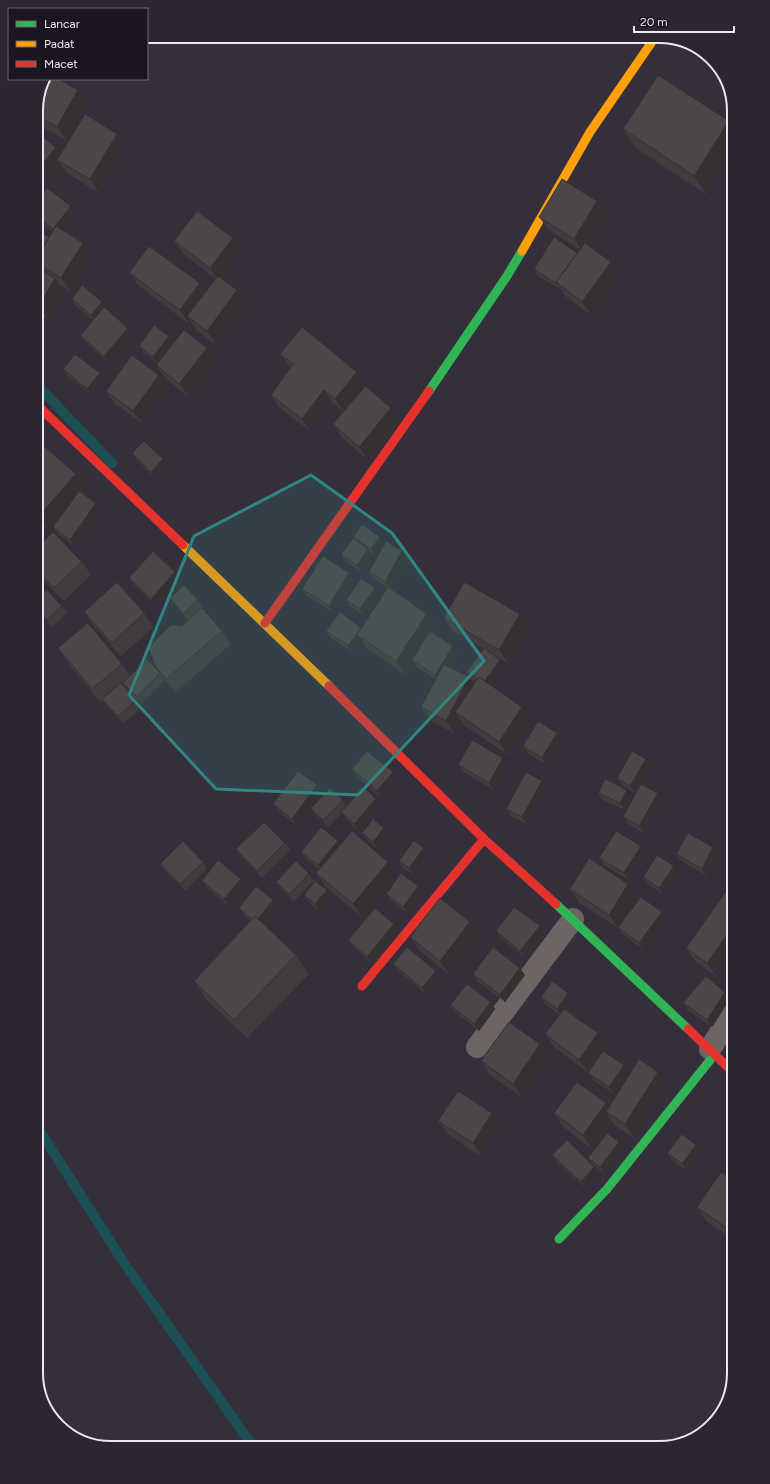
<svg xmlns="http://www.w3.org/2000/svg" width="770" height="1484" font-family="Figtree,sans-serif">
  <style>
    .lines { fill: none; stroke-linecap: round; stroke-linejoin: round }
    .stream { stroke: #1c5054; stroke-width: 10 }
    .street { stroke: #6c6563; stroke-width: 22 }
    .fast { stroke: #30b455; stroke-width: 9 }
    .slow { stroke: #ff9f0a; stroke-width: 9 }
    .jam { stroke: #e5322d; stroke-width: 9 }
    .wall { fill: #413c3e }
    .shaded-wall { fill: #353132 }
    .building { fill: #4c4648; stroke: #353132 }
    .marked { fill: #308782; fill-opacity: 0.2; stroke: #308782; stroke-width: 3; stroke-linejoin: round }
    .rim { fill: none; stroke: #ede6f4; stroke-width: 2 }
  </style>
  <rect width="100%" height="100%" fill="#352f3b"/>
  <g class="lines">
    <g class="stream">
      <polyline points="36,384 112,463"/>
      <polyline points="36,1125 124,1263 254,1448"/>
    </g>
    <g class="street">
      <polyline points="477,1047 573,919"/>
      <polyline points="710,1049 734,1010"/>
    </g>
    <g class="fast">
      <polyline points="429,391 507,276 522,251"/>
      <polyline points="556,904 688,1029"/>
      <polyline points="559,1239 607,1189 715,1054"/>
    </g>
    <g class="slow">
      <polyline points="522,251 590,132 656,36"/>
      <polyline points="183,545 329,686"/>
    </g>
    <g class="jam">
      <polyline points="36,404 183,545"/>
      <polyline points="265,623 429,391"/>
      <polyline points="329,686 484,839 556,904"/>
      <polyline points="362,986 484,839"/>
      <polyline points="688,1029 734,1073"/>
    </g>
  </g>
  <g class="wall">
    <polygon points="78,90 88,104 67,141 37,124 36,122 36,107"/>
    <polygon points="623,129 734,129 734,152 707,195 636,148"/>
    <polygon points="36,132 61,154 117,134 127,147 99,193 67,173 62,166 45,187 36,180"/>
    <polygon points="597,201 606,215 587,245 620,276 591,315 565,296 562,290 538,276 534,269 578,253 580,250 549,230 539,217"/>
    <polygon points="36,202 71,206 76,213 63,230 83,243 93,256 71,292 60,285 65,292 49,320 36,312 36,229 49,237 53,232 36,219"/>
    <polygon points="233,238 242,252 222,279 237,290 247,304 216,345 196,330 191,322 189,324 139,286 129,273 200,283 206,292 215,279 184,254 174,241"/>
    <polygon points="72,299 107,309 106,309 133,335 109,363 85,342 80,336 93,320 76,306"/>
    <polygon points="174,342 216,362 189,397 165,378 156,365 157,363 144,353 139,346"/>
    <polygon points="280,354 366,386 365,386 391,408 400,421 368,460 342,438 333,424 343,412 333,403 311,432 280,408 271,395 291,368"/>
    <polygon points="63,369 104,380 92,396 68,376"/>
    <polygon points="159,375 169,389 143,424 115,404 106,391"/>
    <polygon points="36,452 85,487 81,493 96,503 100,510 75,547 58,534 53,527 65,510 49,530 36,519"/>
    <polygon points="132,453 168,466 156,479 137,460"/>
    <polygon points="353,537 385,544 402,551 407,558 390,589 437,627 433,633 453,646 458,653 449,666 469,677 474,684 475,681 472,679 467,672 484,649 453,631 444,618 529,628 509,664 490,653 505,667 491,685 532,720 508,755 464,725 462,722 455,734 430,720 421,707 436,679 417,667 414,663 406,675 366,648 362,641 353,653 331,638 326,631 361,628 388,588 373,579 369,572 383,546 376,556 371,553 373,556 362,572 346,562 341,555 356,540"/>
    <polygon points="36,549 82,562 91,575 64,601 36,573"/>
    <polygon points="129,578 180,579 156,606 134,585"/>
    <polygon points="354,580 334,613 307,596 302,589"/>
    <polygon points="375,588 380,595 365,616 351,607 346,600"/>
    <polygon points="170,598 198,600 203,607 202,608 222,631 231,644 176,692 165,680 141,704 128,690 124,684 122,685 136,701 141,708 123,723 107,706 103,701 101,703 67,662 58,648 122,664 130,676 160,673 156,667 182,626 188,621 175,605"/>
    <polygon points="36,601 62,606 67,613 52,627 36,609"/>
    <polygon points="84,612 144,613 154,627 121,656 93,625"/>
    <polygon points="562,740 547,765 528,753 523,746"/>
    <polygon points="503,758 508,765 494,790 463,772 458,765"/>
    <polygon points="646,759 651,766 635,793 622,785 617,778"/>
    <polygon points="352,769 398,779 381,798 356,776"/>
    <polygon points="542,781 547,788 527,824 511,816 506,809"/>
    <polygon points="322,792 297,826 278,811 273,804"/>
    <polygon points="598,793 631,797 625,810 603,800"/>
    <polygon points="343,800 347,806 381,806 359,831 346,819 342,813 328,827 316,815 311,808"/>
    <polygon points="663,800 644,833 628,824 623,817"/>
    <polygon points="362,833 389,835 378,849 367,840"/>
    <polygon points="285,843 290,850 262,878 241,856 236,849"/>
    <polygon points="340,845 397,876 362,917 325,886 316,873 319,869 306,859 301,852"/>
    <polygon points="641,846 646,853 629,880 604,865 599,858"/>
    <polygon points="713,847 718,854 707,876 681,861 676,854"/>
    <polygon points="424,848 429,855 414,875 403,868 399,861"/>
    <polygon points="203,862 207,869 185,891 165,871 160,864"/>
    <polygon points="679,873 664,895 648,884 643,877"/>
    <polygon points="309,874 314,881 294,901 281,889 276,882"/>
    <polygon points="241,879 246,886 229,906 207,888 202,881"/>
    <polygon points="734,880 734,952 716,976 696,962 686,948"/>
    <polygon points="418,886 423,893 408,914 391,900 386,894"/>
    <polygon points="570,889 638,897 623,920 667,919 644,950 623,934 618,928 579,903"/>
    <polygon points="327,890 332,897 320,911 308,902 304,895"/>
    <polygon points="278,907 264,924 296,955 309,974 247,1038 207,1000 194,981 251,921 244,915 239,908"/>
    <polygon points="394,924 399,931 372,964 353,947 348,940"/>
    <polygon points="540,926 545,933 525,958 501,938 496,931"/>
    <polygon points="480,936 449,974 419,950 410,937"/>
    <polygon points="393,964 436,971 441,978 427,995 398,971"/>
    <polygon points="520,968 525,975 505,1002 477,981 473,974"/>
    <polygon points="541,997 573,1000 566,1010 598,1033 608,1047 604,1052 628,1072 614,1094 593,1080 589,1073 555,1048 545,1034 560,1015 545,1004"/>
    <polygon points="730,999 712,1027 688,1010 683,1003"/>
    <polygon points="491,1002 495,1009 479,1031 455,1012 450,1005"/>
    <polygon points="550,1058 522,1097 490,1075 481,1061"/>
    <polygon points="667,1085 634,1138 615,1126 612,1122 592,1149 563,1127 554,1113 609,1107"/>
    <polygon points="492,1113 501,1126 482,1157 448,1134 438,1121"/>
    <polygon points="624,1149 605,1174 593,1165 588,1158"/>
    <polygon points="701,1152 687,1171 672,1160 667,1153"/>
    <polygon points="552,1155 594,1167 599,1174 586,1189 557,1162"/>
    <polygon points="734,1181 734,1240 706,1221 697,1207"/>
  </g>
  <g class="shaded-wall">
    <polygon points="78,90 88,104 67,141 57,127"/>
    <polygon points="729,121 734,129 734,152 707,195 694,176"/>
    <polygon points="117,134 127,147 99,193 90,179"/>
    <polygon points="56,147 65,161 57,160 62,166 45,187 36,174 36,173"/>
    <polygon points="597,201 606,215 583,252 574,239"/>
    <polygon points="71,206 76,213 58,236 53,229"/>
    <polygon points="233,238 242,252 219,282 210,268"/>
    <polygon points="83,243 93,256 71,292 61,278"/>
    <polygon points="611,262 620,276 591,315 582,302"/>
    <polygon points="37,264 41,271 36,267"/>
    <polygon points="55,278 65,292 49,320 39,306"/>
    <polygon points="200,283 209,297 187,316 191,322 189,324 180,310"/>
    <polygon points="237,290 247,304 216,345 207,331"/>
    <polygon points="102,302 107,309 96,322 91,315"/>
    <polygon points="36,323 38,326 36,330"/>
    <polygon points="128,328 133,335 109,363 104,356"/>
    <polygon points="169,336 174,343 158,364 153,357"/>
    <polygon points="207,348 216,362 189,397 179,384"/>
    <polygon points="357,372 366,386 344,412 335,399"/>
    <polygon points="100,373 104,380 92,396 87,389"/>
    <polygon points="159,375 169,389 143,424 133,411"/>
    <polygon points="324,390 333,403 311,432 302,419"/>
    <polygon points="391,408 400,421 368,460 359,447"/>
    <polygon points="163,459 168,466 156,479 151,472"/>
    <polygon points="76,474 85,487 49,530 39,516"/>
    <polygon points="96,503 100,510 75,547 70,540"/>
    <polygon points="380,537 385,544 376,556 371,549"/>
    <polygon points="368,549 373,556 362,572 357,565"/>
    <polygon points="402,551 407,558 390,589 385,582"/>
    <polygon points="175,572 180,579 156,606 151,599"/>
    <polygon points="349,573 354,580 334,613 329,606"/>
    <polygon points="375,588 380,595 365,616 360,609"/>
    <polygon points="427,614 437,627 414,662 412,660 414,663 406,675 396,661"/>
    <polygon points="520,614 529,628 509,664 499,650"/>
    <polygon points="361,628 357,635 362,641 353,653 348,646"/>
    <polygon points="453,646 458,653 440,682 435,675"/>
    <polygon points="500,660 505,667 488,690 483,683"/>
    <polygon points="469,677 479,691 455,712 462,722 455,734 446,721"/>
    <polygon points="522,707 532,720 508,755 499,742"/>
    <polygon points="557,733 562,740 547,765 542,758"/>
    <polygon points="503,758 508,765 494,790 489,783"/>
    <polygon points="646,759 651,766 635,793 630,786"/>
    <polygon points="393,772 398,779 381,798 377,791"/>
    <polygon points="542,781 547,788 527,824 522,817"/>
    <polygon points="317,785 322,792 297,826 292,819"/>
    <polygon points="627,790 631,797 625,810 620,803"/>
    <polygon points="658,793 663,800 644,833 639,826"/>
    <polygon points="376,799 381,806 359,831 354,824"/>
    <polygon points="384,828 389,835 378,849 373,842"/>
    <polygon points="338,841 342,848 323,872 318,865"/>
    <polygon points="641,846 646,853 629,880 624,873"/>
    <polygon points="713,847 718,854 707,876 702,869"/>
    <polygon points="424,848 429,855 414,875 409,868"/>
    <polygon points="388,862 397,876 362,917 353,904"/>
    <polygon points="674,866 679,873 664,895 659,888"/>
    <polygon points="241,879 246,886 229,906 224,899"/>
    <polygon points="628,884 638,897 618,928 609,915"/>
    <polygon points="418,886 423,893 408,914 403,907"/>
    <polygon points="327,890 332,897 320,911 315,904"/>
    <polygon points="273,900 278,907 260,929 256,922"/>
    <polygon points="662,912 667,919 644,950 639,943"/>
    <polygon points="470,922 480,936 449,974 440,961"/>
    <polygon points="394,924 399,931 372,964 367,957"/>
    <polygon points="734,925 734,952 716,976 707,963"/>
    <polygon points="540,926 545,933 525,958 520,951"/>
    <polygon points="520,968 525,975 505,1002 500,995"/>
    <polygon points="436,971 441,978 427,995 422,988"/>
    <polygon points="725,992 730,999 712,1027 707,1020"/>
    <polygon points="568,993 573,1000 561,1016 557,1009"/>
    <polygon points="491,1002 495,1009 479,1031 474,1024"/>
    <polygon points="598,1033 608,1047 589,1073 579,1060"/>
    <polygon points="540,1044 550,1058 522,1097 513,1084"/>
    <polygon points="624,1065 628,1072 614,1094 609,1087"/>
    <polygon points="658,1072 667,1085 634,1138 625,1124"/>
    <polygon points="606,1103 616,1117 606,1112 612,1122 592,1149 583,1135"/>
    <polygon points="492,1113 501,1126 482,1157 473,1143"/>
    <polygon points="619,1142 624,1149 605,1174 600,1167"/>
    <polygon points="696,1145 701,1152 687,1171 682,1164"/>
    <polygon points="594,1167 599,1174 586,1189 581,1182"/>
    <polygon points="734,1217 734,1238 727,1228"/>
  </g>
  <g class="building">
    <polygon points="658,75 729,121 694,176 623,129"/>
    <polygon points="49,79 58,79 78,90 57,127 36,115 36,107"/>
    <polygon points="85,114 117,134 90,179 57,160"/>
    <polygon points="36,132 56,147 36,173"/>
    <polygon points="562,179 597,201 574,239 539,217"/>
    <polygon points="47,188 71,206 53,229 36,216 36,202"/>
    <polygon points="197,211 233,238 210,268 174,241"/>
    <polygon points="56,226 83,243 61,278 36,262 36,259"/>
    <polygon points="36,229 49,237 36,259"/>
    <polygon points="554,237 577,253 556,282 557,284 534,269"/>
    <polygon points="585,243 611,262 582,302 556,282"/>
    <polygon points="149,246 200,283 180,310 129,273"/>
    <polygon points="36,267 55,278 39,306 36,305"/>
    <polygon points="218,276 237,290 207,331 187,316"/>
    <polygon points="82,285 102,302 91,315 72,299"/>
    <polygon points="104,307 128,328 104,356 80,336"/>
    <polygon points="154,325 169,336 153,357 139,346"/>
    <polygon points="302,327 357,372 335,399 324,390 302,419 271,395 293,364 280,354"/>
    <polygon points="184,330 207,348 179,384 156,365"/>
    <polygon points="75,354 100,373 87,389 63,369"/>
    <polygon points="132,355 159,375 133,411 106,391"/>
    <polygon points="365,386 391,408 359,447 333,424"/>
    <polygon points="144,441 163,459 151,472 132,453"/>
    <polygon points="43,445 76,474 39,516 36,514 36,452"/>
    <polygon points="79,491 96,503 70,540 53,527"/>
    <polygon points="362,524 380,537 371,549 353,537"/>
    <polygon points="53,532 82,562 54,588 36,569 36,549"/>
    <polygon points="353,538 368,549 357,565 341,555"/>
    <polygon points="386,541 402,551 385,582 369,572"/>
    <polygon points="153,551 175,572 151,599 129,578"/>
    <polygon points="323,556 349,573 329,606 302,589"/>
    <polygon points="361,578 375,588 360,609 346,600"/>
    <polygon points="117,582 144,613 112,643 84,612"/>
    <polygon points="464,582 520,614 499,650 444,618"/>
    <polygon points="184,585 198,600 183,614 170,598"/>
    <polygon points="388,587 427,614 396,661 357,635"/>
    <polygon points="47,590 62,606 47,620 36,608 36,601"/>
    <polygon points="202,608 222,631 166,679 156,667 148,647 171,625 182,626"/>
    <polygon points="340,612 361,628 348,646 326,631"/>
    <polygon points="88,623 122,664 92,689 58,648"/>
    <polygon points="430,631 453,646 435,675 412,660"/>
    <polygon points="484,648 500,660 485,681 479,677 477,679 467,672"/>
    <polygon points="147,659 160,673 137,697 123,683"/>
    <polygon points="444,664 469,677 446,721 421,707"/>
    <polygon points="479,677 522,707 499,742 455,712"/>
    <polygon points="121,683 136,701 118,716 102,699"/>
    <polygon points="538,721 557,733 542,758 523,746"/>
    <polygon points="472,740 503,758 489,783 458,765"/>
    <polygon points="367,751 393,772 377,791 352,769"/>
    <polygon points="632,751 646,759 630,786 617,778"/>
    <polygon points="298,771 317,785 292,819 273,804"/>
    <polygon points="526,772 542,781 522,817 506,809"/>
    <polygon points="605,779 627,790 620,803 598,793"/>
    <polygon points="641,784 658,793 639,826 623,817"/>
    <polygon points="364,787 376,799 354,824 341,812"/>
    <polygon points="330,788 343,800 323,820 311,808"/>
    <polygon points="373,819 384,828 373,842 362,833"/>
    <polygon points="264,822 285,843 257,871 236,849"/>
    <polygon points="321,827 338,841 318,865 301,852"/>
    <polygon points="352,831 388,862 353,904 316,873"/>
    <polygon points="616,831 641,846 624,873 599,858"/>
    <polygon points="688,833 713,847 702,869 676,854"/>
    <polygon points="414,840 424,848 409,868 399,861"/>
    <polygon points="183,841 203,862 180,884 160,864"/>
    <polygon points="657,855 674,866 659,888 643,877"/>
    <polygon points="589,858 628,884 609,915 570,889"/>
    <polygon points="218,860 241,879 224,899 202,881"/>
    <polygon points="296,861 309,874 289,894 276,882"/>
    <polygon points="401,873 418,886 403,907 386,894"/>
    <polygon points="734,880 734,925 707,963 686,948"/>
    <polygon points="315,881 327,890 315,904 304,895"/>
    <polygon points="256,886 273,900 258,919 255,916 252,919 239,908"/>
    <polygon points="641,897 662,912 639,943 618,927"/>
    <polygon points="440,898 470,922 440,961 410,937"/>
    <polygon points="514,907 540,926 520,951 496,931"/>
    <polygon points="375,908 394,924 367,957 348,940"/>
    <polygon points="255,916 296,955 234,1020 194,981"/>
    <polygon points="407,947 436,971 422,988 393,964"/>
    <polygon points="493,947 520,968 500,995 473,974"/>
    <polygon points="706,976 725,992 707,1020 683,1003"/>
    <polygon points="552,981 568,993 557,1009 541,997"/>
    <polygon points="467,984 491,1002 474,1024 450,1005"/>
    <polygon points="564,1009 598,1033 579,1060 545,1034"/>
    <polygon points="509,1022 540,1044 513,1084 481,1061"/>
    <polygon points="603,1051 624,1065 609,1087 588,1073"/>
    <polygon points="639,1059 658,1072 625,1124 606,1112"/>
    <polygon points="577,1082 606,1103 583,1135 554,1113"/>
    <polygon points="458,1091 492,1113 473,1143 438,1121"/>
    <polygon points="607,1133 619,1142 600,1167 588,1158"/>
    <polygon points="682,1134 696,1145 682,1164 667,1153"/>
    <polygon points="567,1140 594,1167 581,1182 552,1155"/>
    <polygon points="721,1172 734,1181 734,1217 727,1228 697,1207"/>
  </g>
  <path class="marked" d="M311,475l81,58 92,128 -126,134 -142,-6 -87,-94 65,-159z"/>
  <path d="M0 0H770V1484H0ZM111 43H659A68 68 0 0 1 727 111V1373A68 68 0 0 1 659 1441H111A68 68 0 0 1 43 1373V111A68 68 0 0 1 111 43Z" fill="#2b2630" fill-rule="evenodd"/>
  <path class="rim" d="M111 43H659A68 68 0 0 1 727 111V1373A68 68 0 0 1 659 1441H111A68 68 0 0 1 43 1373V111A68 68 0 0 1 111 43Z"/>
  <rect x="8" y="8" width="140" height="72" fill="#1a151f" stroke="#6e6974"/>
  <rect x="16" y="21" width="20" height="6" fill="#30b455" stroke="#6e6974"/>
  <text x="44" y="28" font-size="12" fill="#ede6f4">Lancar</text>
  <rect x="16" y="41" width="20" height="6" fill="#ff9f0a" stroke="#6e6974"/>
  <text x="44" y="48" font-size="12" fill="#ede6f4">Padat</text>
  <rect x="16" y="61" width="20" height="6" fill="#e5322d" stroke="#6e6974"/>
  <text x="44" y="68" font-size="12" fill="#ede6f4">Macet</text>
  <path d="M634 26v6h100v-6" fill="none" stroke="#ede6f4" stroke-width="2"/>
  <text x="640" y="26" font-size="12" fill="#ede6f4" stroke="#1a151f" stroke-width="3" paint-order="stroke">20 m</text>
</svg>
